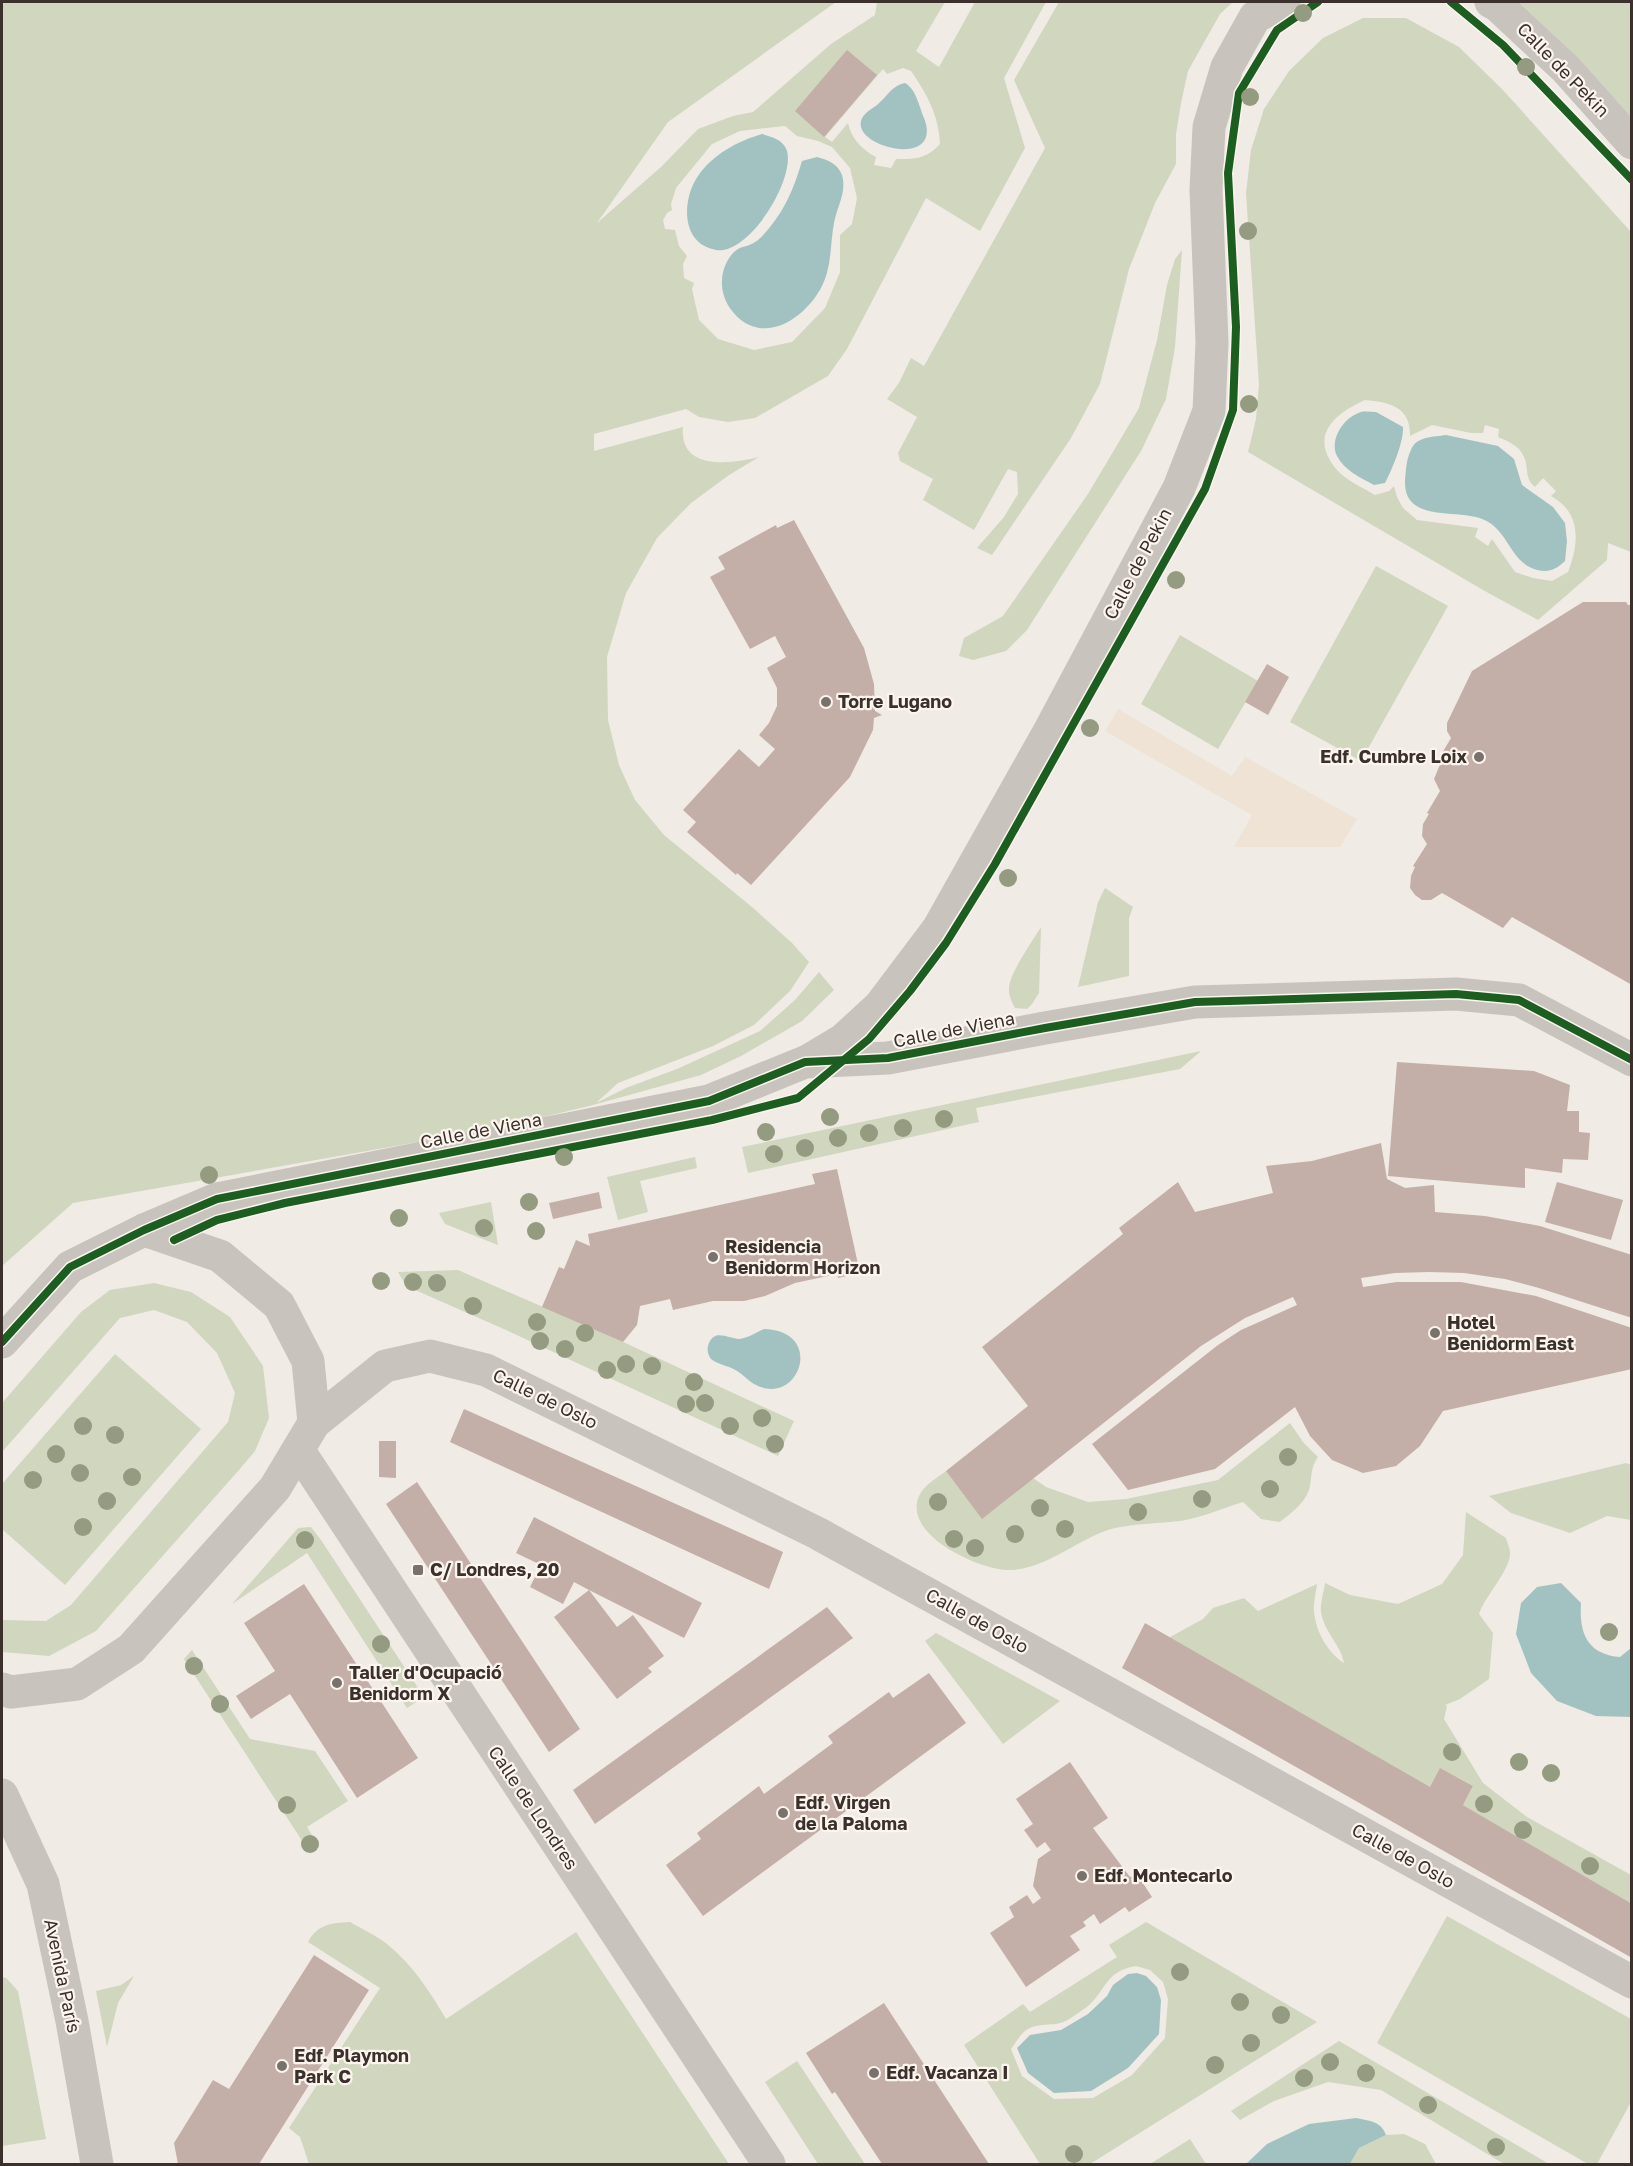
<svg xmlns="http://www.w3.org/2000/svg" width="1633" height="2166" font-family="'Golos Text',sans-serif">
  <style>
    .green { fill: #d1d6bf; fill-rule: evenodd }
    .plaza { fill: #eee3d5 }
    .water { fill: #a1c2c1 }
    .building { fill: #c3afa7 }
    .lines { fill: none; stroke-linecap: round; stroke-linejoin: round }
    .minor { stroke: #c9c3be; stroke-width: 33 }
    .cycleway-casing { stroke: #fbf5ee; stroke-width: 11 }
    .cycleway { stroke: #1b5e20; stroke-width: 8 }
    .tree { fill: #959b80 }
    .poi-dot { fill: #7a716c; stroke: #fbf5ee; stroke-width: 2 }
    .labels { text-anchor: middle; stroke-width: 4.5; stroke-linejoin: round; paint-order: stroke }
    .street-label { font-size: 18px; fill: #3b302b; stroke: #fbf5ee }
    .poi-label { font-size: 18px; font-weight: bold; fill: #3b302b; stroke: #fbf5ee; text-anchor: start }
  </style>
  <rect width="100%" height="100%" fill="#f0ebe5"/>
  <g class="green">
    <path d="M2,2h834l-168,120 -71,101 64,-56 37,-38 35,-13 20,-4 78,-68 44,-29 2,-13h68l-29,49 23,16 36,-65h71l-42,76 21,70 -45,83 -54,-33 -79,151 -19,27 -73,42 -27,4 -29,-5 -13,-8 -92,25v17l89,-24c-4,44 48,37 76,30l-30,18 -38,28 -34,35 -31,55 -19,64 1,63 11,45 16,35 29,35 88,72 40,36 17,19 -19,29 -36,34 -41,21 -95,37 -22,20 30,-15 51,-19 83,-38 35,-31 24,-28 15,18 -32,31 -61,35 -40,19 -108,30 -90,22 -430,76 -71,63zM903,68l8,3c16,23 28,45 29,73 -14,15 -24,15 -44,15l-5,9 -17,-3 2,-8c-14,-7 -25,-19 -28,-34l-16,19 -7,-5 58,-68 4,5zM785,126l12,10 21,5 14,6 18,21 7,30 -5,26 -12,11v37l-15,36 -33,34 -38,8 -36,-11 -19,-19 -7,-31 2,-6 -10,-5 -1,-14 4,-8 -8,-10 -4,-16 -10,-1 -2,-9 4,-7 5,-3 -1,-6 5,-16 36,-44 28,-13z"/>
    <polygon points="1059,2 1233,2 1220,14 1188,71 1181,103 1176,134 1176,164 1155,203 1129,269 1100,384 1071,438 992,555 977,548 1004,517 1018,494 1017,472 1008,469 974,530 923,500 933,479 900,461 898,453 917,417 887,399 899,383 911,358 924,366 1045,148 1014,80"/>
    <polygon points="1514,2 1631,2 1631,120 1534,17"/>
    <path d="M1363,18h43l53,29 43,42 129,143v320l-23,-9 -1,17 -69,60 -55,-30 -235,-138 8,-33 3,-35 -13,-191 5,-43 13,-41 25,-38 34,-33zM1365,400c24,2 46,7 45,36l22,-11 39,8h12l2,-8 14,4 -1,8c9,4 20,8 25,18 7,12 0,22 12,32l8,-9 13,13 -5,5c5,3 11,7 15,12 15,18 10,44 2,64l-16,9 -19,-3 -18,-6 -23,-33 -4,7 -13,-9 3,-9 -61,-8 -14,-12 -6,-11 -3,-11 -5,5 -14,4c-12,-7 -29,-15 -38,-25 -29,-34 -3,-56 28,-70z"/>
    <polygon points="1182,250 1175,347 1166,399 1141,451 1027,630 1006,651 973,660 959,656 964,638 1003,616 1088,494 1139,408 1157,340 1167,285 1175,259"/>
    <polygon points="1376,566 1448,606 1361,761 1290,722"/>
    <polygon points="1180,635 1258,681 1218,749 1141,704"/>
    <polygon points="1105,888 1133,907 1129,918 1129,976 1078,987 1098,902"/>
    <path d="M1041,927l-2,66 -7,11 -5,5 -12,-1c-3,-6 -6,-11 -6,-18 -1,-15 23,-48 32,-63z"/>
    <polygon points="1201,1051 1180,1069 976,1108 979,1122 748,1173 742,1147"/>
    <polygon points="695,1157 697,1168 640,1181 648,1212 618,1220 607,1177"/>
    <polygon points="491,1202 498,1245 445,1224 439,1213"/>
    <polygon points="458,1270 621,1341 794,1421 778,1456 506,1330 406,1286 398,1272"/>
    <polygon points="154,1283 191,1292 230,1317 263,1366 269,1418 255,1451 239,1470 96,1631 49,1656 2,1652 2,1620 46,1621 71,1605 228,1422 235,1393 217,1353 187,1322 154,1310 120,1318 2,1452 2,1403 81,1312 110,1290"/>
    <polygon points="115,1354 201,1429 65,1585 2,1529 2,1484"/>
    <path d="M1290,1423l13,19 15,15c-9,14 -5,19 -9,33 -5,14 -18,23 -29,32l-19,-3 -18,-17c-19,6 -38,14 -57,18 -24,4 -56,3 -78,10 -33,11 -65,41 -101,40 -30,-1 -105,-36 -88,-74 5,-11 18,-18 27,-25l36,47 51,-40 13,9 42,15 38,-3 92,-19z"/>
    <polygon points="1626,1463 1631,1465 1631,1520 1607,1516 1570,1533 1511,1513 1489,1496"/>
    <path d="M1466,1512l40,26c1,4 4,10 4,15 1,16 -25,43 -31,61l14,19 -4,46 -29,20 -15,6 2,1 -3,13 39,64 44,34 104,58v29l-168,-99 10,-19 -16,-9 -14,34 -282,-169 42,-23 10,-11 31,-10 14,13 59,-27c-1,9 -4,19 -3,28 2,20 14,41 30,51 -3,-18 -20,-31 -23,-51 -1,-9 3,-20 4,-29l25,12 48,9 44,-20 21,-29z"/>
    <polygon points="311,1527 321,1540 424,1697 407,1708 307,1553 232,1604 298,1528"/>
    <polygon points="936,1633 1060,1701 1003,1744 925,1641"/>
    <polygon points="192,1650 250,1739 315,1751 348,1801 307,1827 319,1847 310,1853 184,1659"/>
    <polygon points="1447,1916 1631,2019 1631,2102 1597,2164 1588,2164 1377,2043"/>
    <path d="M350,1922c12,7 27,14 37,22 26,21 43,48 59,75l130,-87 153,232h-420l-9,-27 -11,-9 91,-140 -72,-46c10,-18 23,-19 42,-20z"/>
    <path d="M1146,1922l171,100 -227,142h-50l-76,-119 59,-41 7,8 87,-55 -8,-12zM1136,1966l14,4 13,12 5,17 -3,39 -33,37 -39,23 -39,1 -32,-23 -11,-27c4,-5 9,-14 14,-18 9,-7 21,-6 31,-7 9,-1 18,-8 25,-13 26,-16 20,-39 55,-45z"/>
    <polygon points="134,1976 118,2003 107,2047 96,1991 121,1985"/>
    <polygon points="2,1977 6,1978 18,1991 46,2139 2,2146"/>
    <polygon points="1339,2041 1549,2164 1504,2164 1381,2090 1328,2082 1274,2101 1240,2120 1231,2111"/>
    <polygon points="797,2061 865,2164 818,2164 765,2082"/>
    <polygon points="1404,2134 1425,2144 1436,2164 1350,2164 1359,2148 1386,2135"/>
    <polygon points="1190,2139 1206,2164 1150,2164"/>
  </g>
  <polygon class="plaza" points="1118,709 1232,776 1245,757 1357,819 1340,847 1234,847 1252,815 1105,731"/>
  <g class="water">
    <path d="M905,83c11,6 14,23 19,35 20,51 -70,30 -63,3 2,-8 11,-12 16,-16 10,-8 15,-20 28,-22z"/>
    <path d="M762,134c10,3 22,6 25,17 8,29 -38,104 -71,99 -36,-6 -34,-51 -18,-74 15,-22 40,-35 64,-42z"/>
    <path d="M817,157c11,3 21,7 25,18 5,18 -5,31 -8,48 -4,21 -2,43 -12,63 -14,28 -51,57 -81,34 -11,-9 -20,-23 -19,-39 0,-11 6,-26 16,-32 5,-3 12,-3 17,-7 7,-4 16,-16 21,-23 13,-18 20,-38 26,-58z"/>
    <path d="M1376,412l27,15c1,14 -11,43 -18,56l-11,2c-13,-7 -30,-15 -37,-29 -8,-17 7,-39 24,-44 5,-1 10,0 15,0z"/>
    <path d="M1446,435l52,11 16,13 8,26 31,22 12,16 2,18 -2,20c-9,8 -15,12 -28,9 -25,-7 -27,-33 -47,-47 -25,-18 -86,4 -85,-42 1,-11 1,-21 6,-31 5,-14 23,-13 35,-15z"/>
    <path d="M764,1329c63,2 34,80 -10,55 -5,-3 -10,-8 -14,-11 -8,-7 -22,-8 -29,-14 -3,-4 -4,-9 -3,-13 5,-18 19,-8 30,-7 8,0 19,-7 26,-10z"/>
    <path d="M1561,1583l20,20c-2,30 6,51 39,54l11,-9v69l-35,-1 -39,-15 -26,-28 -15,-39 5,-31 16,-16z"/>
    <polygon points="1137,1973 1146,1976 1157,1987 1161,2000 1159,2034 1128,2068 1091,2091 1054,2093 1028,2073 1017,2048 1030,2035 1061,2030 1088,2014 1107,1996 1113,1985 1128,1974"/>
    <path d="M1356,2118c14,3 25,3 30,17l-27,13 -9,16h-104l21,-20 42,-20z"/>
  </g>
  <g class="building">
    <polygon points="847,50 877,75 824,137 795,111"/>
    <polygon points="794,520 864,648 874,684 875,711 882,715 874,718 873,730 850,777 751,885 737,873 736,875 687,832 696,822 683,810 739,749 759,767 775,749 759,735 769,723 777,706 777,688 767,668 786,657 775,636 750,649 710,577 725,569 718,557 776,525 777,528"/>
    <polygon points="1583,602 1626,602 1628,605 1632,605 1632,985 1512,917 1503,928 1442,893 1431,900 1422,900 1415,895 1410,888 1411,876 1415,867 1413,866 1427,844 1422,836 1423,824 1429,814 1427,813 1440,791 1434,779 1441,762 1438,760 1451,738 1447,731 1447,723 1472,671"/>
    <polygon points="1267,664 1289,677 1268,715 1245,702"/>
    <polygon points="1397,1062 1534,1071 1570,1085 1567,1111 1579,1111 1579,1132 1590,1133 1588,1160 1563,1159 1562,1173 1525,1168 1525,1188 1388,1176"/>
    <polygon points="1381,1143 1387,1179 1405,1188 1434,1185 1435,1212 1485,1216 1540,1226 1632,1255 1632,1318 1539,1288 1505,1279 1464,1273 1429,1272 1395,1273 1361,1278 1363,1287 1397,1282 1461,1282 1536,1296 1632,1328 1632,1369 1443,1411 1420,1446 1396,1466 1363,1473 1332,1460 1310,1436 1295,1407 1215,1469 1128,1490 1092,1444 1218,1345 1241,1330 1297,1305 1293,1297 1245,1318 1201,1346 982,1519 946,1471 1028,1406 982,1347 1123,1234 1119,1228 1178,1182 1195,1212 1273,1193 1266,1166 1312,1161"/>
    <polygon points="837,1169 860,1273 838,1278 837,1274 795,1283 765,1296 744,1301 713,1301 673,1310 670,1299 640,1306 637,1325 623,1342 542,1307 559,1267 564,1269 576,1240 590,1246 588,1234 815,1184 812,1174"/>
    <polygon points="1557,1182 1623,1200 1611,1240 1545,1222"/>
    <polygon points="599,1192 602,1208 553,1219 549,1203"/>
    <polygon points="464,1409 783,1552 769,1589 450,1442"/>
    <polygon points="379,1441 396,1441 396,1478 379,1477"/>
    <polygon points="417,1482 580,1729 549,1752 386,1504"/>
    <polygon points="534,1517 702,1603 684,1638 589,1590 617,1627 633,1615 664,1656 648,1668 652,1672 617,1699 554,1617 589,1590 574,1582 563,1604 530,1587 541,1565 516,1553"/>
    <polygon points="304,1584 418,1758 357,1798 290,1694 251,1719 236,1696 275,1671 244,1623"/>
    <polygon points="827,1607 853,1638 595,1824 573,1790"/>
    <polygon points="1145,1623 1430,1787 1440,1768 1473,1786 1463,1805 1632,1904 1632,1958 1122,1668"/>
    <polygon points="929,1673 966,1723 703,1916 666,1865 701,1839 697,1833 759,1786 764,1794 833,1743 828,1736 889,1692 893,1698"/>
    <polygon points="1070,1762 1108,1818 1093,1828 1130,1877 1137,1874 1152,1897 1129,1912 1125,1907 1100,1924 1094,1914 1083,1922 1086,1926 1070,1936 1080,1950 1026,1987 990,1933 1014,1917 1009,1907 1027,1895 1033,1904 1041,1898 1033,1886 1038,1859 1051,1850 1045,1842 1037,1848 1024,1830 1033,1824 1016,1799"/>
    <polygon points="314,1955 369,1990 259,2164 178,2164 174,2143 213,2080 229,2089"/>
    <polygon points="884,2003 989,2164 882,2164 835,2092 832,2094 806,2053"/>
  </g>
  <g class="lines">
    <g class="minor">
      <polyline points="1491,2 1497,5 1566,69 1632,143"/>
      <polyline points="808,1061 843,1040 880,1006 938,929 1050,730 1179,488 1209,411 1212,342 1206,190 1209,127 1227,67 1255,17 1284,2"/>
      <polyline points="2,1342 70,1267 144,1230 217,1199 709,1101 805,1062 888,1058 1045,1028 1195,1002 1456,994 1519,1000 1632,1060"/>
      <polyline points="314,1423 385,1366 430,1356 486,1370 817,1533 1632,1982"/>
      <polyline points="299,1451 769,2164"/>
      <polyline points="2,1689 11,1692 77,1684 131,1649 275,1488 314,1423 308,1361 279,1305 220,1256 144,1230"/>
      <polyline points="2,1795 43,1884 72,2021 97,2164"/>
    </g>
    <defs>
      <g id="cycleway">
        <polyline points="1451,2 1503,45 1632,180"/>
        <polyline points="174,1240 217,1220 285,1203 712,1120 798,1098 869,1039 910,991 946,943 995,864 1205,489 1233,410 1236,327 1228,173 1239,93 1277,30 1318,2"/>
        <polyline points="2,1342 70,1267 144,1230 217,1199 709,1101 805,1062 888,1058 1045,1028 1195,1002 1456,994 1519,1000 1632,1060"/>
      </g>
    </defs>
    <use href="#cycleway" class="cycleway-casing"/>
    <use href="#cycleway" class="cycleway"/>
  </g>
  <g class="tree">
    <circle cx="1303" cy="13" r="9"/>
    <circle cx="1526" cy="67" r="9"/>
    <circle cx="1250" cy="97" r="9"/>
    <circle cx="1248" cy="231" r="9"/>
    <circle cx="1249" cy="404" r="9"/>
    <circle cx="1176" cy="580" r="9"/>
    <circle cx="1090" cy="728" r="9"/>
    <circle cx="1008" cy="878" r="9"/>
    <circle cx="830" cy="1117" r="9"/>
    <circle cx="944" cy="1119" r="9"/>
    <circle cx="903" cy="1128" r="9"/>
    <circle cx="766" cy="1132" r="9"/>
    <circle cx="869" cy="1133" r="9"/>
    <circle cx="838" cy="1138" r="9"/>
    <circle cx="805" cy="1148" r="9"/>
    <circle cx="774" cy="1154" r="9"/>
    <circle cx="564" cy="1157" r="9"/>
    <circle cx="209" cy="1175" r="9"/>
    <circle cx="529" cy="1202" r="9"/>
    <circle cx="399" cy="1218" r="9"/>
    <circle cx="484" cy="1228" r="9"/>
    <circle cx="536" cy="1231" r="9"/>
    <circle cx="381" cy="1281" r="9"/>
    <circle cx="413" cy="1282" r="9"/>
    <circle cx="437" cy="1283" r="9"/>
    <circle cx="473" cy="1306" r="9"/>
    <circle cx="537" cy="1322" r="9"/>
    <circle cx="585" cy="1333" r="9"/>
    <circle cx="540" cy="1341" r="9"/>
    <circle cx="565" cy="1349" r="9"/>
    <circle cx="626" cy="1364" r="9"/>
    <circle cx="652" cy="1366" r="9"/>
    <circle cx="607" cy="1370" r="9"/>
    <circle cx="694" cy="1382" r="9"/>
    <circle cx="705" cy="1403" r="9"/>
    <circle cx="686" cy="1404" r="9"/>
    <circle cx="762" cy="1418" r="9"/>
    <circle cx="83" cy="1426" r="9"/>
    <circle cx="730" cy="1426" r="9"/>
    <circle cx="115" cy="1435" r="9"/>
    <circle cx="775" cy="1444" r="9"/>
    <circle cx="56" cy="1454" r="9"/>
    <circle cx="1288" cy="1457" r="9"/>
    <circle cx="80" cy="1473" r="9"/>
    <circle cx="132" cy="1477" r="9"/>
    <circle cx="33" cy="1480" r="9"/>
    <circle cx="1270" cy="1489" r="9"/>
    <circle cx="1202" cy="1499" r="9"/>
    <circle cx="107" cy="1501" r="9"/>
    <circle cx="938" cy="1502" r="9"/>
    <circle cx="1040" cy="1508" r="9"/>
    <circle cx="1138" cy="1512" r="9"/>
    <circle cx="83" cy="1527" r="9"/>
    <circle cx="1065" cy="1529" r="9"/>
    <circle cx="1015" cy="1534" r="9"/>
    <circle cx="954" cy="1539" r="9"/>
    <circle cx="305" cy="1540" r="9"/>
    <circle cx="975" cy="1548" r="9"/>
    <circle cx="1609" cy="1632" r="9"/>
    <circle cx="381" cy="1644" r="9"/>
    <circle cx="194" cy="1666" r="9"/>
    <circle cx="220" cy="1704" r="9"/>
    <circle cx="1452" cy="1752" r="9"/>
    <circle cx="1519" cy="1762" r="9"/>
    <circle cx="1551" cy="1773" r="9"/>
    <circle cx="1484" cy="1804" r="9"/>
    <circle cx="287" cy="1805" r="9"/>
    <circle cx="1523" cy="1830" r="9"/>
    <circle cx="310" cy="1844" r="9"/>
    <circle cx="1590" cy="1866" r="9"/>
    <circle cx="1180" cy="1972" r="9"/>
    <circle cx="1240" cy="2002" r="9"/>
    <circle cx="1281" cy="2015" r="9"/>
    <circle cx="1251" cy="2043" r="9"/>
    <circle cx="1330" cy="2062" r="9"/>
    <circle cx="1215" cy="2065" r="9"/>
    <circle cx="1366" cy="2073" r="9"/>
    <circle cx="1304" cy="2078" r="9"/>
    <circle cx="1428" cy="2105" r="9"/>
    <circle cx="1496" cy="2147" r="9"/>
    <circle cx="1074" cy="2154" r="9"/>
  </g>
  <g class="poi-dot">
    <circle cx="826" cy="702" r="6"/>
    <circle cx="1479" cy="757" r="6"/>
    <circle cx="713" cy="1257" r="6"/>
    <circle cx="1435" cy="1333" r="6"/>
    <rect x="412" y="1564" width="12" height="12" rx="3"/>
    <circle cx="337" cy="1683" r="6"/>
    <circle cx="783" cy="1813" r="6"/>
    <circle cx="1082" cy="1876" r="6"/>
    <circle cx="282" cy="2066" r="6"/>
    <circle cx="874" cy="2073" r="6"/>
  </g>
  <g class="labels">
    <g class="street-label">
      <text transform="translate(1563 70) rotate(46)" y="6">Calle de Pekin</text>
      <text transform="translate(1138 564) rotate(-62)" y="6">Calle de Pekin</text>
      <text transform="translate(954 1030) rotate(-11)" y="6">Calle de Viena</text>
      <text transform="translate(481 1131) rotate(-11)" y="6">Calle de Viena</text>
      <text transform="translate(545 1399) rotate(26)" y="6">Calle de Oslo</text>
      <text transform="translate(977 1621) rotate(29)" y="6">Calle de Oslo</text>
      <text transform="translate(533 1808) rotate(56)" y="6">Calle de Londres</text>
      <text transform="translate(1403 1856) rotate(29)" y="6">Calle de Oslo</text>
      <text transform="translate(62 1976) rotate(78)" y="6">Avenida París</text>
    </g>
    <g class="poi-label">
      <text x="838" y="708">Torre Lugano</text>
      <text x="1467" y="763" text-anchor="end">Edf. Cumbre Loix</text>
      <text x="725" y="1253">Residencia<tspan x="725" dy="21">Benidorm Horizon</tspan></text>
      <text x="1447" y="1329">Hotel<tspan x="1447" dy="21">Benidorm East</tspan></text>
      <text x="430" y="1576">C/ Londres, 20</text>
      <text x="349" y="1679">Taller d'Ocupació<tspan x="349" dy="21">Benidorm X</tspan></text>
      <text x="795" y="1809">Edf. Virgen<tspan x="795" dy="21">de la Paloma</tspan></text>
      <text x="1094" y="1882">Edf. Montecarlo</text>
      <text x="294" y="2062">Edf. Playmon<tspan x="294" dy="21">Park C</tspan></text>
      <text x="886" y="2079">Edf. Vacanza I</text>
    </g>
  </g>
  <rect width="1633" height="2166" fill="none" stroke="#3b302b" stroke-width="6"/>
</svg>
